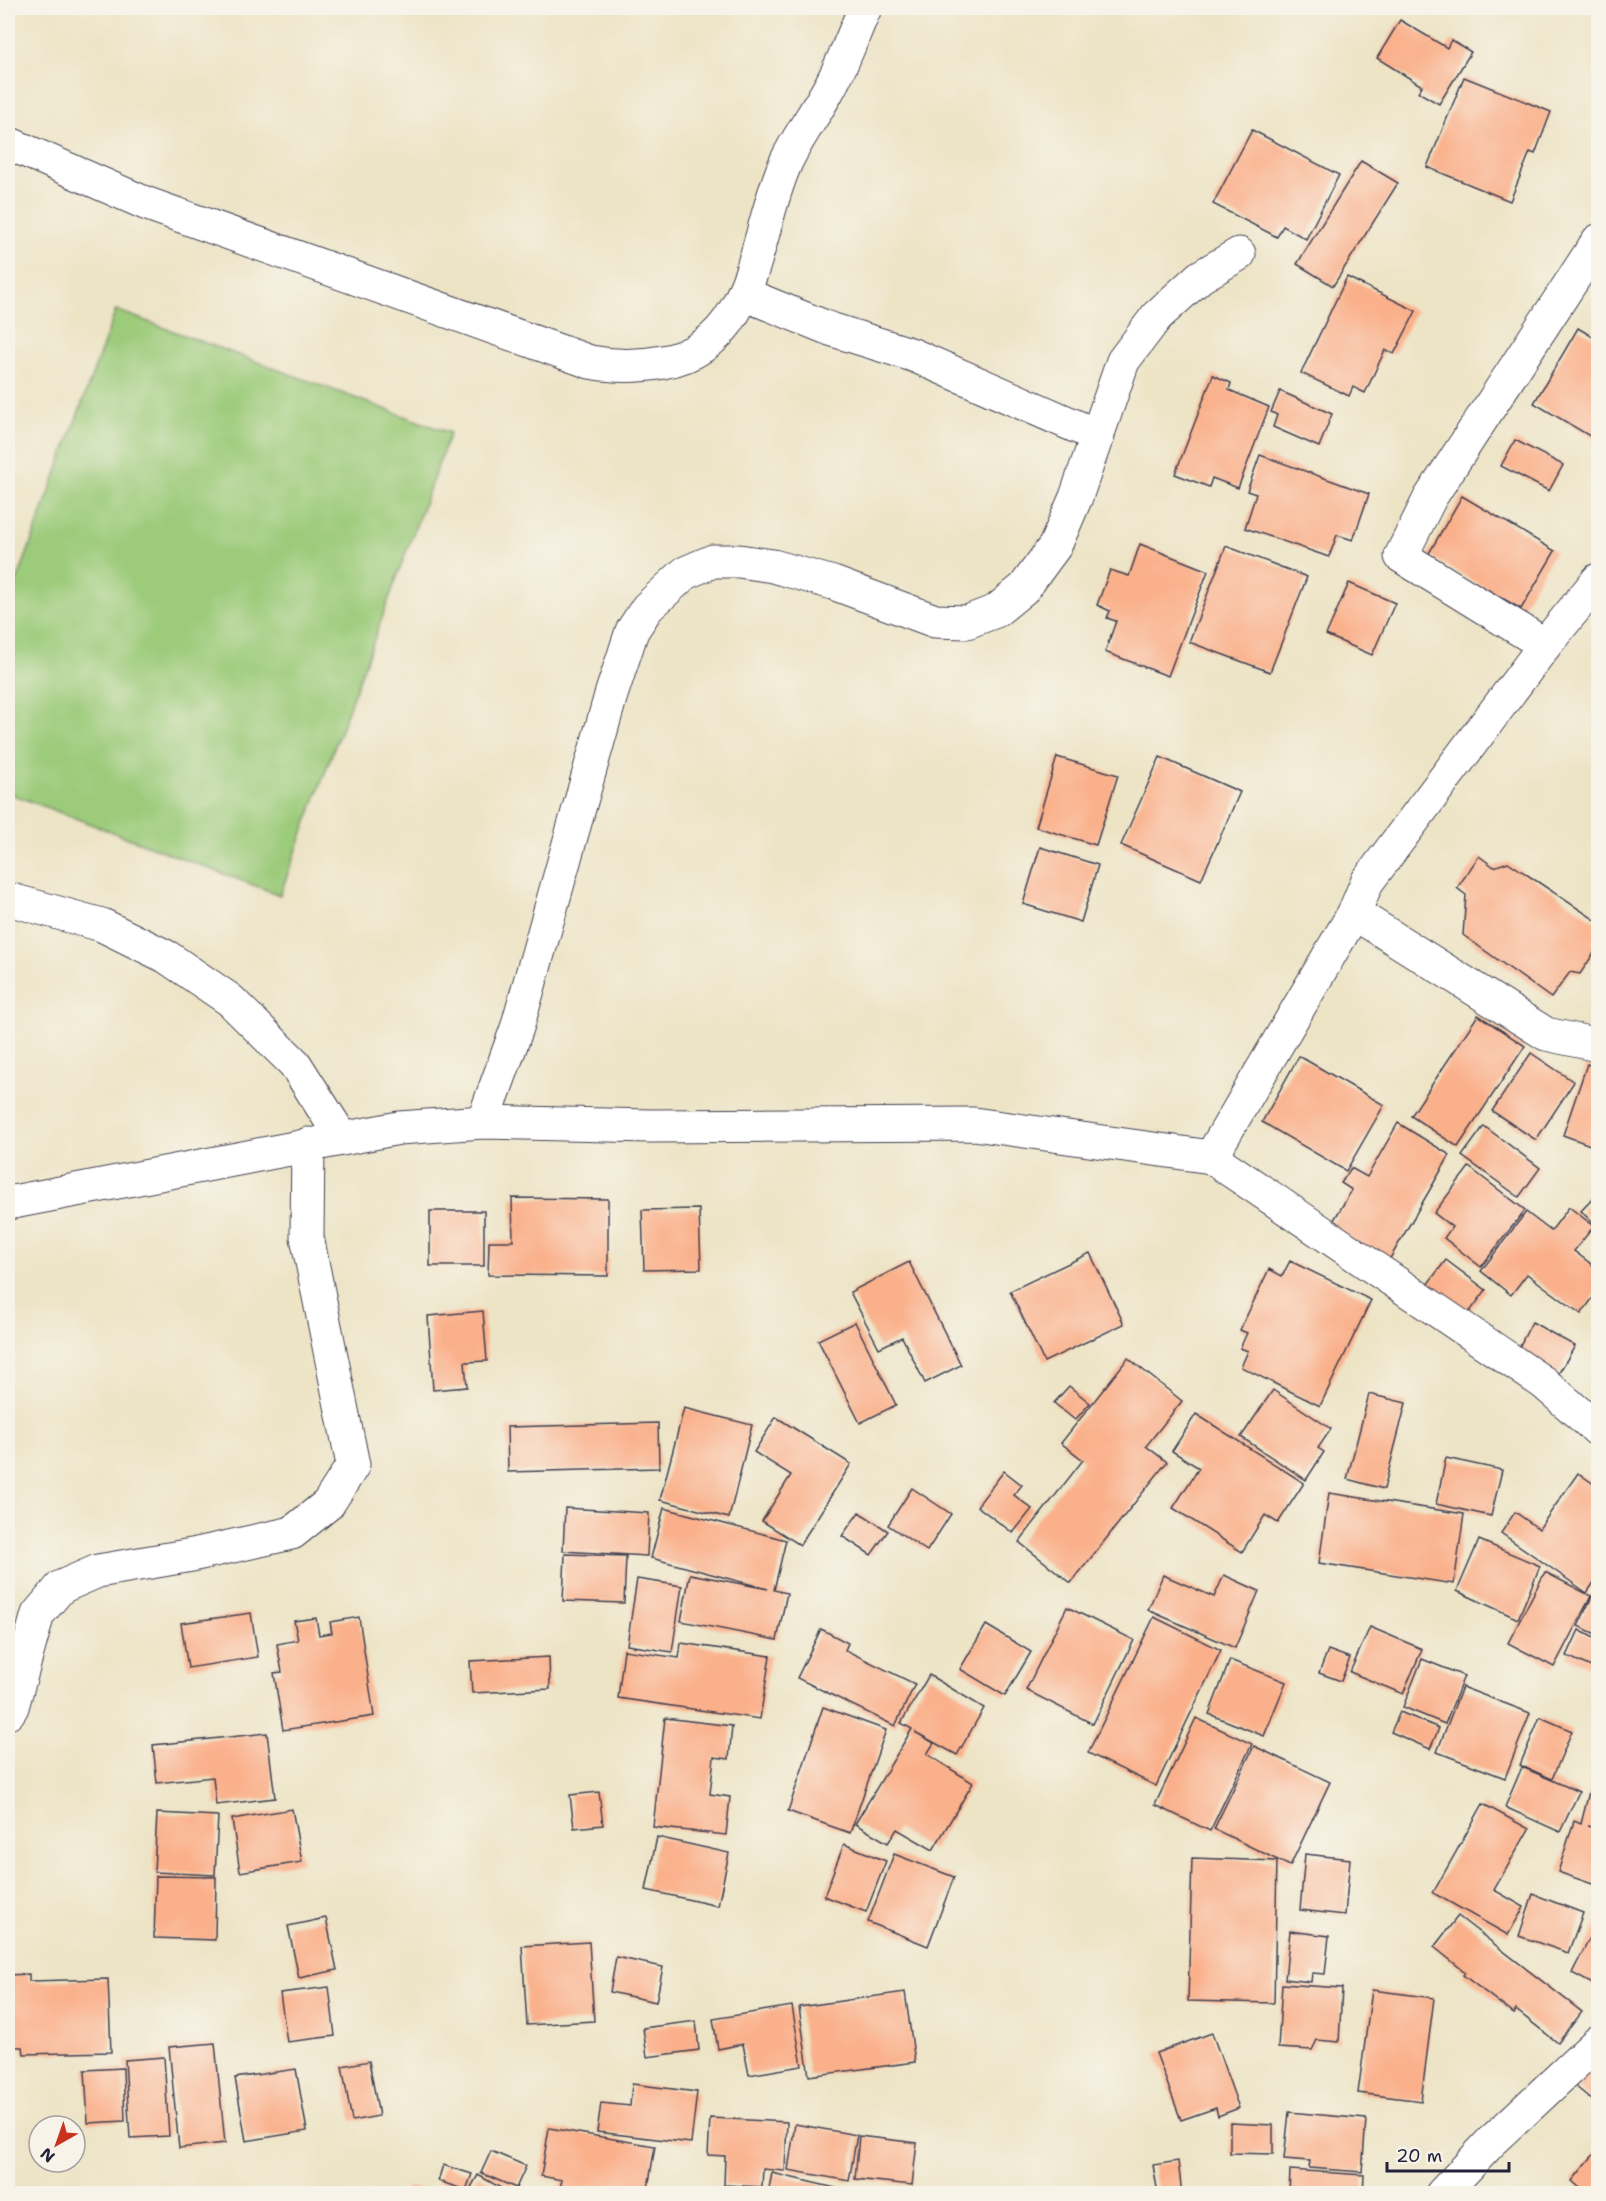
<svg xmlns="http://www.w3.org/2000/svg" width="1606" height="2201" font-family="'Shantell Sans',sans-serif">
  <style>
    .green { fill: #9ccb7a; stroke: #5f765a; stroke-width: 1.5 }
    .building { fill: #fab08b }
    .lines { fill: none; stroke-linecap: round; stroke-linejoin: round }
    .street-casing { stroke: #403f50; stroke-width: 35 }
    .street { stroke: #fff; stroke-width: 33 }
  </style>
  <rect width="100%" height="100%" fill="#f7f3e8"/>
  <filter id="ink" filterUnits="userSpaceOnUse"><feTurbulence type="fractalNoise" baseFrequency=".0167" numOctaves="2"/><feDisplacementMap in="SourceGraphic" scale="12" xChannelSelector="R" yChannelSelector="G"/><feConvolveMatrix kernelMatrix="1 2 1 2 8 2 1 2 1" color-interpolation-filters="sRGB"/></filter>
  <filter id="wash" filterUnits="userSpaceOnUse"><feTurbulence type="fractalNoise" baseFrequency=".008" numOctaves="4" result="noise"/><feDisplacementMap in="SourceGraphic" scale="24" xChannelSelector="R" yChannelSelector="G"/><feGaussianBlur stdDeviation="1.35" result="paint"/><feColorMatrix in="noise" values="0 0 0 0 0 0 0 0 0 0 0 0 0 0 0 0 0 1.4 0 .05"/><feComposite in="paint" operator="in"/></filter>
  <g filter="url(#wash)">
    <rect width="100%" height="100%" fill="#ede4c6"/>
    <polygon class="green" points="116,310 450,433 280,895 8,793 8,606"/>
    <g id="blocks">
      <g class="building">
        <polygon points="1400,20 1447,48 1451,40 1471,52 1439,104 1418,92 1422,86 1377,58"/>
        <polygon points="1464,77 1551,112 1535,154 1530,152 1510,201 1427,167"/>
        <polygon points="1252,130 1339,175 1306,239 1283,226 1277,237 1213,204"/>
        <polygon points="1361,161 1398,183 1333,286 1297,264"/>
        <polygon points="1347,277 1416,311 1394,354 1385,350 1365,393 1353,387 1349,396 1301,373"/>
        <polygon points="1578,328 1598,340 1598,441 1534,403"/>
        <polygon points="1213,375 1231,383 1229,390 1269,407 1238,488 1212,478 1209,487 1175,474"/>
        <polygon points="1280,391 1332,414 1319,447 1273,427 1277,415 1271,412"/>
        <polygon points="1515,440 1563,465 1549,491 1501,466"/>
        <polygon points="1260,455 1369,494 1353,540 1337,535 1329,557 1245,528 1256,494 1247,491"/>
        <polygon points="1462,496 1555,551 1521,609 1428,555"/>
        <polygon points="1140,544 1208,571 1168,676 1105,652 1116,621 1107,618 1110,611 1097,605 1110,570 1129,576"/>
        <polygon points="1226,546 1307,577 1270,672 1189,642"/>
        <polygon points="1349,583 1395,603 1372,655 1326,635"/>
        <polygon points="1057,757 1118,775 1096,845 1036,827"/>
        <polygon points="1160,757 1240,792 1201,880 1121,845"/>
        <polygon points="1040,847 1098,865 1081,922 1023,904"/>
        <polygon points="1479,856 1494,867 1508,862 1598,922 1598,947 1580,974 1570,972 1551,998 1463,935 1466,895 1457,888"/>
        <polygon points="1478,1015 1525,1046 1458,1147 1411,1116"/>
        <polygon points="1531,1053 1574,1082 1536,1140 1492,1111"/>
        <polygon points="1299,1056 1384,1105 1346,1171 1262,1122"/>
        <polygon points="1587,1064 1598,1068 1598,1148 1563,1135"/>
        <polygon points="1398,1123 1450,1155 1388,1262 1329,1228 1352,1190 1341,1183 1351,1168 1367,1177"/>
        <polygon points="1484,1126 1540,1168 1519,1197 1462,1156"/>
        <polygon points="1469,1167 1525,1210 1481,1267 1444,1238 1452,1227 1434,1213"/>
        <polygon points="1598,1193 1598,1228 1581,1211"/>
        <polygon points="512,1198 608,1199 608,1276 488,1275 489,1241 513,1241"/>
        <polygon points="1569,1207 1594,1226 1574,1251 1598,1269 1598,1291 1581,1314 1527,1274 1511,1295 1481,1271 1526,1212 1551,1231"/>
        <polygon points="699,1209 701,1269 644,1270 642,1210"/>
        <rect x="430" y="1211" width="54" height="55"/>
        <polygon points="1090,1253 1124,1324 1044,1362 1010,1291"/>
        <polygon points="1446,1260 1486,1290 1463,1321 1423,1290"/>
        <polygon points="1290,1261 1371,1300 1320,1406 1241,1367 1248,1351 1240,1348 1247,1333 1240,1330 1269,1269 1282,1276"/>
        <polygon points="909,1262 961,1365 925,1383 902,1337 879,1348 850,1292"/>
        <polygon points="483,1311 487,1361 465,1362 467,1387 433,1390 428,1316"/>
        <polygon points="855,1322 896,1405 860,1423 818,1340"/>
        <polygon points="1532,1322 1575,1346 1556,1378 1515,1355"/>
        <polygon points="1128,1358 1182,1401 1146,1446 1167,1462 1071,1583 1019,1542 1083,1460 1061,1443"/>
        <polygon points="1069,1386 1090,1403 1075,1420 1054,1403"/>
        <polygon points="1273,1390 1331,1429 1318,1448 1324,1452 1306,1480 1241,1437"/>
        <polygon points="1369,1394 1406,1403 1384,1489 1347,1479"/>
        <polygon points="684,1408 752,1425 729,1518 660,1500"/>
        <polygon points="1196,1414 1304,1483 1278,1523 1265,1515 1242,1552 1173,1508 1199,1468 1172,1451"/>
        <polygon points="776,1417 851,1464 800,1545 762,1521 791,1475 754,1452"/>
        <polygon points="658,1423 659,1468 508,1472 507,1427"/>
        <polygon points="1446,1458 1502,1470 1491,1516 1436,1504"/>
        <polygon points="1004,1471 1022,1485 1014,1495 1032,1509 1013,1533 977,1506"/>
        <polygon points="1578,1473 1598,1487 1598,1576 1587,1593 1501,1533 1515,1512 1539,1529"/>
        <polygon points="912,1488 951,1514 927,1551 888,1525"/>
        <polygon points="1329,1493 1464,1514 1454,1584 1319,1563"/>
        <polygon points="565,1508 649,1513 647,1556 563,1551"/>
        <polygon points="664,1508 786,1540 774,1590 787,1593 777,1640 681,1621 690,1574 768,1589 651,1558"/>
        <polygon points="859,1512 888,1531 871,1555 842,1536"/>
        <polygon points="1479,1540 1540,1566 1518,1619 1457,1591"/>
        <polygon points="565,1554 626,1556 624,1603 563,1601"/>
        <polygon points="1545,1572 1591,1596 1554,1667 1508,1643"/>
        <polygon points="1163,1575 1214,1597 1224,1575 1259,1591 1235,1648 1148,1610"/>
        <polygon points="637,1579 682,1586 672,1652 627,1645"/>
        <polygon points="1598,1584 1598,1635 1578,1626"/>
        <polygon points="1067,1607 1134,1640 1093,1724 1026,1690"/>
        <polygon points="251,1613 258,1657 188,1668 181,1623"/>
        <polygon points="359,1617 374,1716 283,1730 274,1673 282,1672 277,1644 298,1640 294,1621 316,1618 319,1635 332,1633 330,1622"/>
        <polygon points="1154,1617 1221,1650 1156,1786 1088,1753"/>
        <polygon points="986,1625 1031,1652 1005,1696 960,1669"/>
        <polygon points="1370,1627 1422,1649 1403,1694 1350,1672"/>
        <polygon points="821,1629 848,1643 845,1650 915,1684 895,1726 797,1678"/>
        <polygon points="1579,1630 1598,1640 1598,1656 1593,1668 1567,1656"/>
        <polygon points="681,1643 770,1656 760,1719 618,1698 624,1650 679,1658"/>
        <polygon points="1328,1650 1350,1658 1341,1681 1319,1673"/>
        <polygon points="549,1657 550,1689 472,1693 470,1661"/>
        <polygon points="1422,1659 1464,1676 1445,1724 1403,1707"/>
        <polygon points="1230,1660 1286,1682 1264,1736 1209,1714"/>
        <polygon points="929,1675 984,1708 957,1755 915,1732 934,1743 927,1754 973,1783 933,1850 897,1829 888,1843 855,1824 912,1729 901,1723"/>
        <polygon points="1462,1687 1530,1713 1505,1778 1437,1752"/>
        <polygon points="823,1707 886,1730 850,1833 788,1811"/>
        <polygon points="1400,1712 1439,1728 1430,1749 1391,1732"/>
        <polygon points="1540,1717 1572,1731 1552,1779 1520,1765"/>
        <polygon points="665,1718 732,1726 729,1759 714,1757 710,1794 730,1797 726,1835 653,1827"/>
        <polygon points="1196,1718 1252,1744 1210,1831 1155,1805"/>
        <polygon points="267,1733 275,1798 216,1805 213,1777 157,1783 153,1745"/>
        <polygon points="1254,1746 1330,1782 1290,1866 1214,1829"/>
        <polygon points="1598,1756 1598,1828 1588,1826 1598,1829 1598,1886 1558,1872 1574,1821 1581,1824"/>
        <polygon points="1522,1767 1579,1792 1560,1832 1505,1807"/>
        <polygon points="599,1792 603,1825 574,1828 570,1795"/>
        <polygon points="1483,1804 1529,1829 1494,1890 1524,1907 1508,1935 1433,1893"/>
        <polygon points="292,1809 302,1862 240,1872 232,1819"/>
        <polygon points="157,1813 218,1816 215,1875 154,1872"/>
        <polygon points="657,1837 729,1853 718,1906 646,1890"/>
        <polygon points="844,1844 886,1861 866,1912 824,1896"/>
        <polygon points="894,1854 954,1877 928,1946 868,1922"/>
        <polygon points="1305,1854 1350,1859 1345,1915 1300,1910"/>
        <polygon points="1192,1858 1277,1861 1274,2003 1188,2001"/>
        <polygon points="156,1876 216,1877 215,1940 154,1938"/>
        <polygon points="1533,1894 1583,1913 1568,1953 1519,1936"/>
        <polygon points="1458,1916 1582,2012 1558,2043 1516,2010 1514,2014 1463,1975 1465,1972 1434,1947"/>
        <polygon points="326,1918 337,1970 299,1978 288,1926"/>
        <polygon points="1598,1922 1598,1987 1572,1973"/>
        <polygon points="1290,1931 1329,1936 1325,1974 1312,1973 1311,1982 1285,1979"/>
        <polygon points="589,1942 594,2021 527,2025 522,1946"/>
        <polygon points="616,1957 663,1967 656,2002 610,1992"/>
        <polygon points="29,1974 29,1981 108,1979 111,2052 24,2054 23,2047 8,2047 8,1975"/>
        <polygon points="1282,1984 1342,1988 1339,2042 1317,2040 1312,2050 1278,2048"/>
        <polygon points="329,1987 335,2036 287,2042 280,1993"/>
        <polygon points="1372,1990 1434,1998 1421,2101 1358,2093"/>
        <polygon points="905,1992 915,2062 809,2076 799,2007"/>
        <polygon points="792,2006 802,2066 749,2075 743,2044 718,2049 713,2019"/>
        <polygon points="696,2021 699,2050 647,2057 643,2028"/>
        <polygon points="1212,2033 1239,2108 1218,2116 1216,2108 1181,2120 1156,2053"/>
        <polygon points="215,2043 225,2143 179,2148 169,2047"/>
        <polygon points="164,2057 169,2136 130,2138 125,2060"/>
        <polygon points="369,2061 379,2116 352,2121 342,2066"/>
        <polygon points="1595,2061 1598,2064 1598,2105 1575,2086"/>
        <polygon points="123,2068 125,2121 88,2123 85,2070"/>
        <polygon points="296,2069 307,2131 246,2141 235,2078"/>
        <polygon points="632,2084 697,2092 691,2143 597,2132 601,2103 630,2106"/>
        <polygon points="1289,2112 1366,2119 1362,2172 1309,2168 1310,2161 1284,2159"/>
        <polygon points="710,2118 787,2122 785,2171 763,2169 762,2187 724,2185 725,2156 708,2155"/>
        <polygon points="1230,2123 1273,2125 1273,2154 1230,2153"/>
        <polygon points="795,2124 857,2135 849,2181 788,2170"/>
        <polygon points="549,2128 655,2146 647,2194 588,2186 587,2193 560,2188 562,2180 541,2176"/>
        <polygon points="859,2136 917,2143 912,2185 855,2179"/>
        <polygon points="1598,2149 1598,2194 1587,2194 1572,2181"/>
        <polygon points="491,2151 526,2166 516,2188 481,2173"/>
        <polygon points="1178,2161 1182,2194 1158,2194 1153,2165"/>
        <polygon points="443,2165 472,2174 466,2190 438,2181"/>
        <polygon points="1290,2170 1364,2175 1363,2194 1289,2194"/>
        <polygon points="772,2173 848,2191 847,2194 768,2194"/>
        <polygon points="478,2175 501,2188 498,2194 467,2194"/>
        <polygon points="407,2187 435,2191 435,2194 406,2194"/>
      </g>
    </g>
  </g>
  <g filter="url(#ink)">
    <use href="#blocks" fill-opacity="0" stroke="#403f50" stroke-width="1.5"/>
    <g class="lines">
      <defs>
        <g id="street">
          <path d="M8,143l137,60 445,159c26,5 47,5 73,0 95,-17 90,-128 123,-200 14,-30 36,-57 50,-87 11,-22 19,-45 29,-67"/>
          <polyline points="744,294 830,329 913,355 1098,436"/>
          <polyline points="1545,645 1401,556 1430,498 1598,241"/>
          <polyline points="8,899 102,925 167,957 230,1000 295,1064 342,1138"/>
          <polyline points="1354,913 1546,1034 1598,1045"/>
          <polyline points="483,1122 517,1028 611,695 632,631 647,608 685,573 713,561 739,561 773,566 833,583 935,621 967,622 996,611 1024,588 1055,546 1076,497 1123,361 1157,316 1200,277 1239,254"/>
          <polyline points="1211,1157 1354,913 1367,882 1545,645 1598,580"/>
          <polyline points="8,1203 399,1128 483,1122 650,1126 974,1124 1211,1157 1544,1383 1598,1430"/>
          <polyline points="8,1713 12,1707 38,1614 61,1587 98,1571 192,1555 292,1533 328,1504 353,1465 307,1237 308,1144"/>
          <polyline points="1442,2194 1490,2143 1598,2042"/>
        </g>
      </defs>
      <use href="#street" class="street-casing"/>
      <use href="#street" class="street"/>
    </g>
  </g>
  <rect width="1606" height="2201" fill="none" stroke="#f7f3e8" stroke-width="30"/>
  <g transform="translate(57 2144) rotate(220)"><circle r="28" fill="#f7f3e8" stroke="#a29fa3" stroke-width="1.5"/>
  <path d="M0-4.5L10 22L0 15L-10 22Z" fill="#c8321e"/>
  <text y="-9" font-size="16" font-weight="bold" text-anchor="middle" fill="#22223b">N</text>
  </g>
  <path d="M1387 2162v9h122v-9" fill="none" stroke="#22223b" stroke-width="3"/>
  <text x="1396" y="2162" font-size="18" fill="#22223b" stroke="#f7f3e8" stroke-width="4.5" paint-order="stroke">20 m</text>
</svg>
